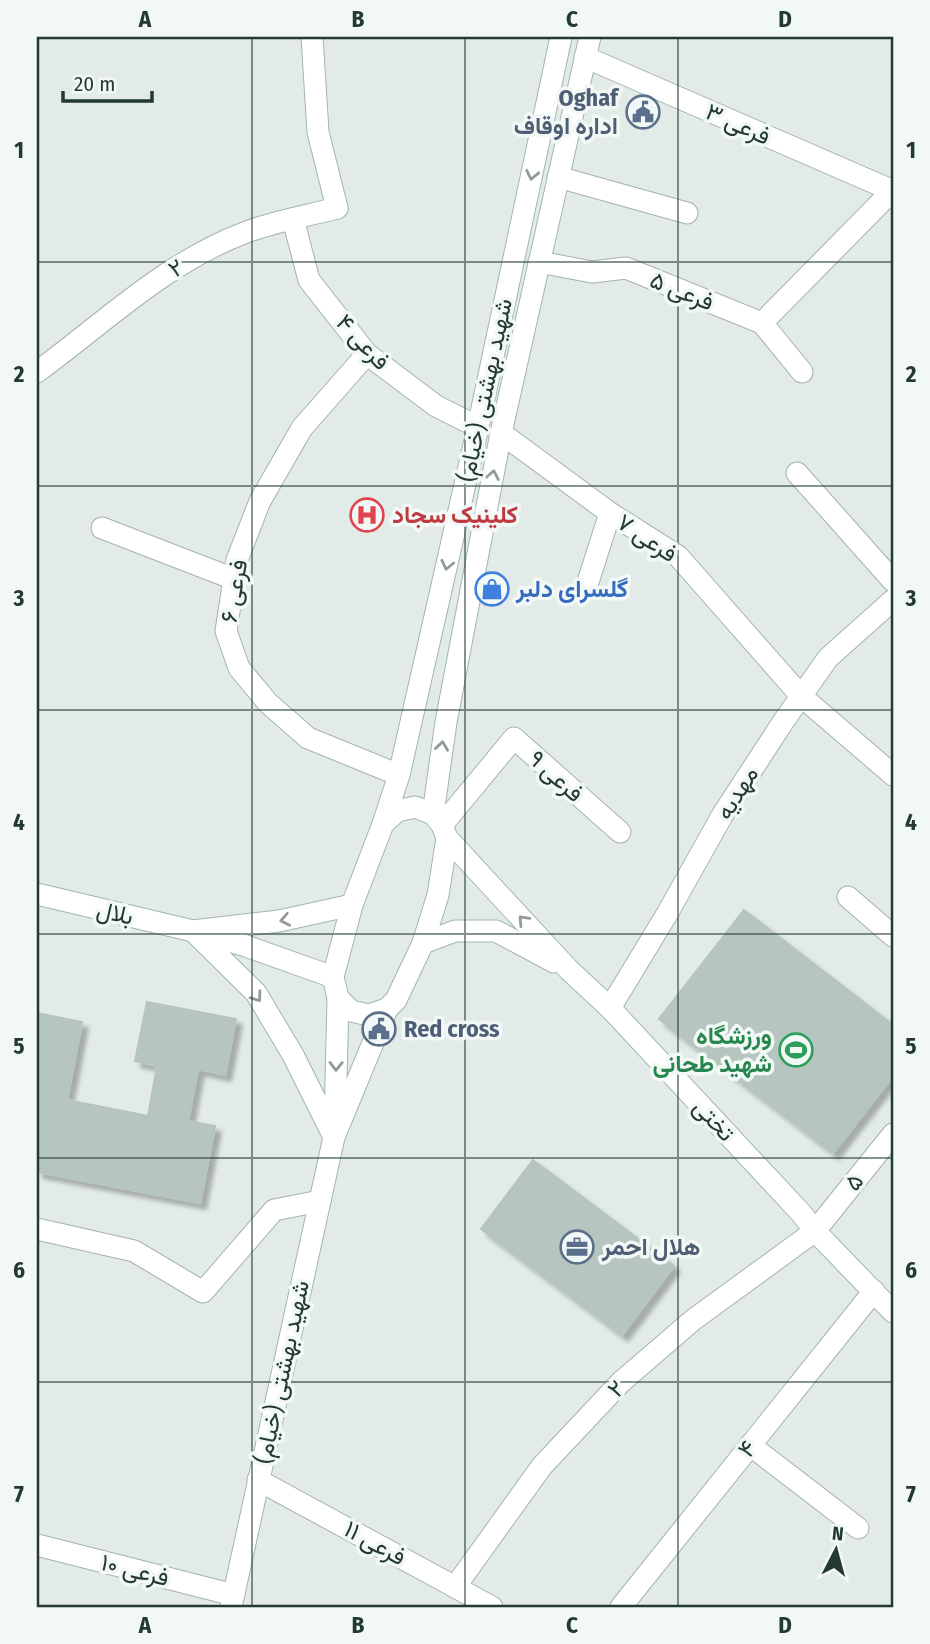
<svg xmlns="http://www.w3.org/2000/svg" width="930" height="1644" font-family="'Fira Sans Condensed',Vazirmatn,sans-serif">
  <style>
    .building { fill: #b7c5c0; stroke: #b5c4be; stroke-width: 2; filter: url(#shadow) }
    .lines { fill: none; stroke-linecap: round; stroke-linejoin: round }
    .street-casing { stroke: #a5b2ae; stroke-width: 23 }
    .secondary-casing { stroke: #a1b6af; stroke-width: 23 }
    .street { stroke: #fff; stroke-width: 21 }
    .secondary { stroke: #fff; stroke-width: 21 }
    .oneway { stroke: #919c9a }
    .grid { fill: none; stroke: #233a34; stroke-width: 2; stroke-opacity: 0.55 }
    .labels { text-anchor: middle; stroke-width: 7; stroke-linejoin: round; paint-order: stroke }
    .service-label { font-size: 24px; font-weight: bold; fill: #4e5e75; stroke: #f2f8f5; text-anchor: start }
    .street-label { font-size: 24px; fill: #233a34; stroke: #f2f8f5 }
    .health-label { font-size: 24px; font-weight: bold; fill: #be3a42; stroke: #f2f8f5; text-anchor: start }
    .shop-label { font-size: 24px; font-weight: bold; fill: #366cbe; stroke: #f2f8f5; text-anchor: start }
    .leisure-label { font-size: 24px; font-weight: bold; fill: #27864d; stroke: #f2f8f5; text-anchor: end }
    .neatline { fill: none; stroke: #233a34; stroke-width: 2.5 }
    .grid-label { font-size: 23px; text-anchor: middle; font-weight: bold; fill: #233a34 }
  </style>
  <defs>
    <filter id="shadow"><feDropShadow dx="6" dy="6" stdDeviation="2" flood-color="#0004"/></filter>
  </defs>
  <rect width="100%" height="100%" fill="#e2ebe7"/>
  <g class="building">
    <polygon points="744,910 893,1025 893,1076 833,1153 659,1019"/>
    <polygon points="147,1002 236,1019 225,1075 198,1069 188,1121 215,1126 200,1203 37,1172 37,1013 82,1022 67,1100 148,1116 157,1066 135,1061"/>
    <polygon points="533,1160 674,1266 622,1335 481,1229"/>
  </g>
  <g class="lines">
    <defs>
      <g id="street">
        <polyline points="585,57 891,190"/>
        <polyline points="558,177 687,213"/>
        <polyline points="293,219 309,280 367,354 436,406 478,427"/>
        <polyline points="539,262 592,272 626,268 762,323 802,372"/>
        <polyline points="762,323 893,190"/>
        <polyline points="367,354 302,428 260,501 237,560 226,631 239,668 268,703 308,738 399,775"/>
        <path d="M37,372c67,-49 128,-109 207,-139 30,-12 63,-17 93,-25"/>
        <polyline points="501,433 610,513 678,556 801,696 893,775"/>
        <polyline points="797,473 893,581"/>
        <polyline points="102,528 234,579"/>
        <polyline points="588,582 610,513"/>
        <polyline points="442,825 514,738 620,832"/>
        <polyline points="848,897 893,936"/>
        <polyline points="610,1008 667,914 723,814 783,722 828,658 893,600"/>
        <polyline points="37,1229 134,1251 203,1292 274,1210 320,1201"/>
        <polyline points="750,1445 858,1528"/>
        <polyline points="258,1480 492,1607"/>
        <polyline points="37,1545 234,1595"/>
        <polyline points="455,1587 542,1466 621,1382 693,1320 815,1231 893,1134"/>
        <polyline points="621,1607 874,1291"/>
      </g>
      <g id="secondary">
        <polyline points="312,37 318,132 337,208"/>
        <polygon points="415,807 433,814 442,825 447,838 438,895 423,943 396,1000 387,1009 369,1015 351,1011 338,998 333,977 352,905 383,824 397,811"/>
        <polyline points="433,814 446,722 501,433 590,37"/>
        <polyline points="383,824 399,775 478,427 561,37"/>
        <polyline points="447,838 569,970 610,1008 801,1213 815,1231 893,1312"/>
        <polyline points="37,894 193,931 256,993 293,1055 334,1137"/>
        <polyline points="423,943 455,931 496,931 554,962"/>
        <polyline points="333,977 246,946 193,931 279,921 352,905"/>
        <polyline points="335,1125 338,998"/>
        <polyline points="231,1607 334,1137 387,1009"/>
      </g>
    </defs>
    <use href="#street" class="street-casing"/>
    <use href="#secondary" class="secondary-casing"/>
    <use href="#street" class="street"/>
    <use href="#secondary" class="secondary"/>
  </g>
  <defs><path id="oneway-chevron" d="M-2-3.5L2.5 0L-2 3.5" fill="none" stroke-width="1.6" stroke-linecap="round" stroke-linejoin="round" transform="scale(1.75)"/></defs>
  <g class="oneway">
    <use href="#oneway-chevron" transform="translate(532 175) rotate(102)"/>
    <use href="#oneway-chevron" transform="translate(493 475) rotate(-79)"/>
    <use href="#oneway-chevron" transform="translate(447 565) rotate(103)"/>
    <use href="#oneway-chevron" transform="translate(442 746) rotate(-82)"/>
    <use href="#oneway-chevron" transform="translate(285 920) rotate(169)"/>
    <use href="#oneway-chevron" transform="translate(523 920) rotate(-133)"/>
    <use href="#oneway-chevron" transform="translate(257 997) rotate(54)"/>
    <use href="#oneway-chevron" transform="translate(336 1066) rotate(91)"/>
  </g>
  <path class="grid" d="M252,37v1570M465,37v1570M678,37v1570M37,262h856M37,486h856M37,710h856M37,934h856M37,1158h856M37,1382h856"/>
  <defs>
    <symbol id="civic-ring" viewBox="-11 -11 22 22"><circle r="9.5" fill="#f2f8f5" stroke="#5c6f8a" stroke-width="1.5"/><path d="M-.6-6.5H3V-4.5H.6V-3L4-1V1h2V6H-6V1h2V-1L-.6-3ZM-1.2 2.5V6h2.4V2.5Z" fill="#5c6f8a"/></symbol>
    <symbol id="hospital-ring" viewBox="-11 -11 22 22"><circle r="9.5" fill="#f2f8f5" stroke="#e0444e" stroke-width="1.5"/><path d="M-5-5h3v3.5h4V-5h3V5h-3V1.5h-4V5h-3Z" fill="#e0444e"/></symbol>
    <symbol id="shop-ring" viewBox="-11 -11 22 22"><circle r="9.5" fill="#f2f8f5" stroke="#3f7fe0" stroke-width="1.5"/><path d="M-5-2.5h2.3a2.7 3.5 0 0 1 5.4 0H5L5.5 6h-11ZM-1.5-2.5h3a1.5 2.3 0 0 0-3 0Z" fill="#3f7fe0"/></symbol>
    <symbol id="stadium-ring" viewBox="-11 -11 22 22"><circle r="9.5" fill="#f2f8f5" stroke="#2e9e5b" stroke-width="1.5"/><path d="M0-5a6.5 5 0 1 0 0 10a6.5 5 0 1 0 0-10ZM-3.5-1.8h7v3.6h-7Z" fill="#2e9e5b"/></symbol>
    <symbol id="office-ring" viewBox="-11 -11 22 22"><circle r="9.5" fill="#f2f8f5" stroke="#5c6f8a" stroke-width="1.5"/><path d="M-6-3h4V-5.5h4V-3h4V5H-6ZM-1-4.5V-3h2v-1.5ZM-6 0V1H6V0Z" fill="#5c6f8a"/></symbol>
  </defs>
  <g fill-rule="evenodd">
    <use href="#civic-ring" x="624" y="93" width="38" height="38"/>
    <use href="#hospital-ring" x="348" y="496" width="38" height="38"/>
    <use href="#shop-ring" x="473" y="570" width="38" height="38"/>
    <use href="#civic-ring" x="360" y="1010" width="38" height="38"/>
    <use href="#stadium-ring" x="777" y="1031" width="38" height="38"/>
    <use href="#office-ring" x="558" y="1228" width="38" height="38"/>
  </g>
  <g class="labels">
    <g class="service-label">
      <text x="618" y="106" text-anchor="end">Oghaf<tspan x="618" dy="28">اداره اوقاف</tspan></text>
      <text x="404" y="1037">Red cross</text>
      <text x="602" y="1255">هلال احمر</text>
    </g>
    <g class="street-label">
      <text transform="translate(738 124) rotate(24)" y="8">فرعی ۳</text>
      <text transform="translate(176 268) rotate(-33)" y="8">۲</text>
      <text transform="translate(682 291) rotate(22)" y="8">فرعی ۵</text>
      <text transform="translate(363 342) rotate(47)" y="8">فرعی ۴</text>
      <text transform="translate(485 390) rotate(-78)" y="8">شهید بهشتی (خیام)</text>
      <text transform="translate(647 538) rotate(34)" y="8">فرعی ۷</text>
      <text transform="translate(234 591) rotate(-80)" y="8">فرعی ۶</text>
      <text transform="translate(556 776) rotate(42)" y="8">فرعی ۹</text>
      <text transform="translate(737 793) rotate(-58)" y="8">مهدیه</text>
      <text transform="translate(115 913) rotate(13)" y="8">بلال</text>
      <text transform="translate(714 1120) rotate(47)" y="8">تختی</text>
      <text transform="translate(854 1182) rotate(-51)" y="8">۵</text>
      <text transform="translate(282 1372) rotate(-78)" y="8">شهید بهشتی (خیام)</text>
      <text transform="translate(616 1389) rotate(-45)" y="8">۲</text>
      <text transform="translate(747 1449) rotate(-51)" y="8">۴</text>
      <text transform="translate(375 1543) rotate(29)" y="8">فرعی ۱۱</text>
      <text transform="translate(135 1570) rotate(14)" y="8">فرعی ۱۰</text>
    </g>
    <g class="health-label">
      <text x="392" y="523">کلینیک سجاد</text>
    </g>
    <g class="shop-label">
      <text x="516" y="597">گلسرای دلبر</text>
    </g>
    <g class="leisure-label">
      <text x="772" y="1044">ورزشگاه<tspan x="772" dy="28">شهید طحانی</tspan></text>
    </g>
  </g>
  <rect width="930" height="1644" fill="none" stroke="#f2f8f5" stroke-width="77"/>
  <g transform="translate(836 1550) rotate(6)" stroke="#f2f8f5" stroke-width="5" paint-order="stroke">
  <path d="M0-5L12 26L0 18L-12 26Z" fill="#233a34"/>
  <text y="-10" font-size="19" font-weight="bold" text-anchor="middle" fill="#233a34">N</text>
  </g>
  <path d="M63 91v10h89v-10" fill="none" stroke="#233a34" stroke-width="3.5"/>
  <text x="74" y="91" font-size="21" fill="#233a34" stroke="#f2f8f5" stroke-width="5" paint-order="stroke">20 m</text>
  <rect x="38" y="38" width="854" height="1568" class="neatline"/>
  <g class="grid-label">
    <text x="145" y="27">A</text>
    <text x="358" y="27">B</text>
    <text x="572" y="27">C</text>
    <text x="785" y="27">D</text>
    <text x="19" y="158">1</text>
    <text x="911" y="158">1</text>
    <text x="19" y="382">2</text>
    <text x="911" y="382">2</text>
    <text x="19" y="606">3</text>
    <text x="911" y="606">3</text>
    <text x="19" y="830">4</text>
    <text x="911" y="830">4</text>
    <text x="19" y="1054">5</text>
    <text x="911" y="1054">5</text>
    <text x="19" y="1278">6</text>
    <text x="911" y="1278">6</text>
    <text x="19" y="1502">7</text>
    <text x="911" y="1502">7</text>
    <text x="145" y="1633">A</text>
    <text x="358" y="1633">B</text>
    <text x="572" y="1633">C</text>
    <text x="785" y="1633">D</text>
  </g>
</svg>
